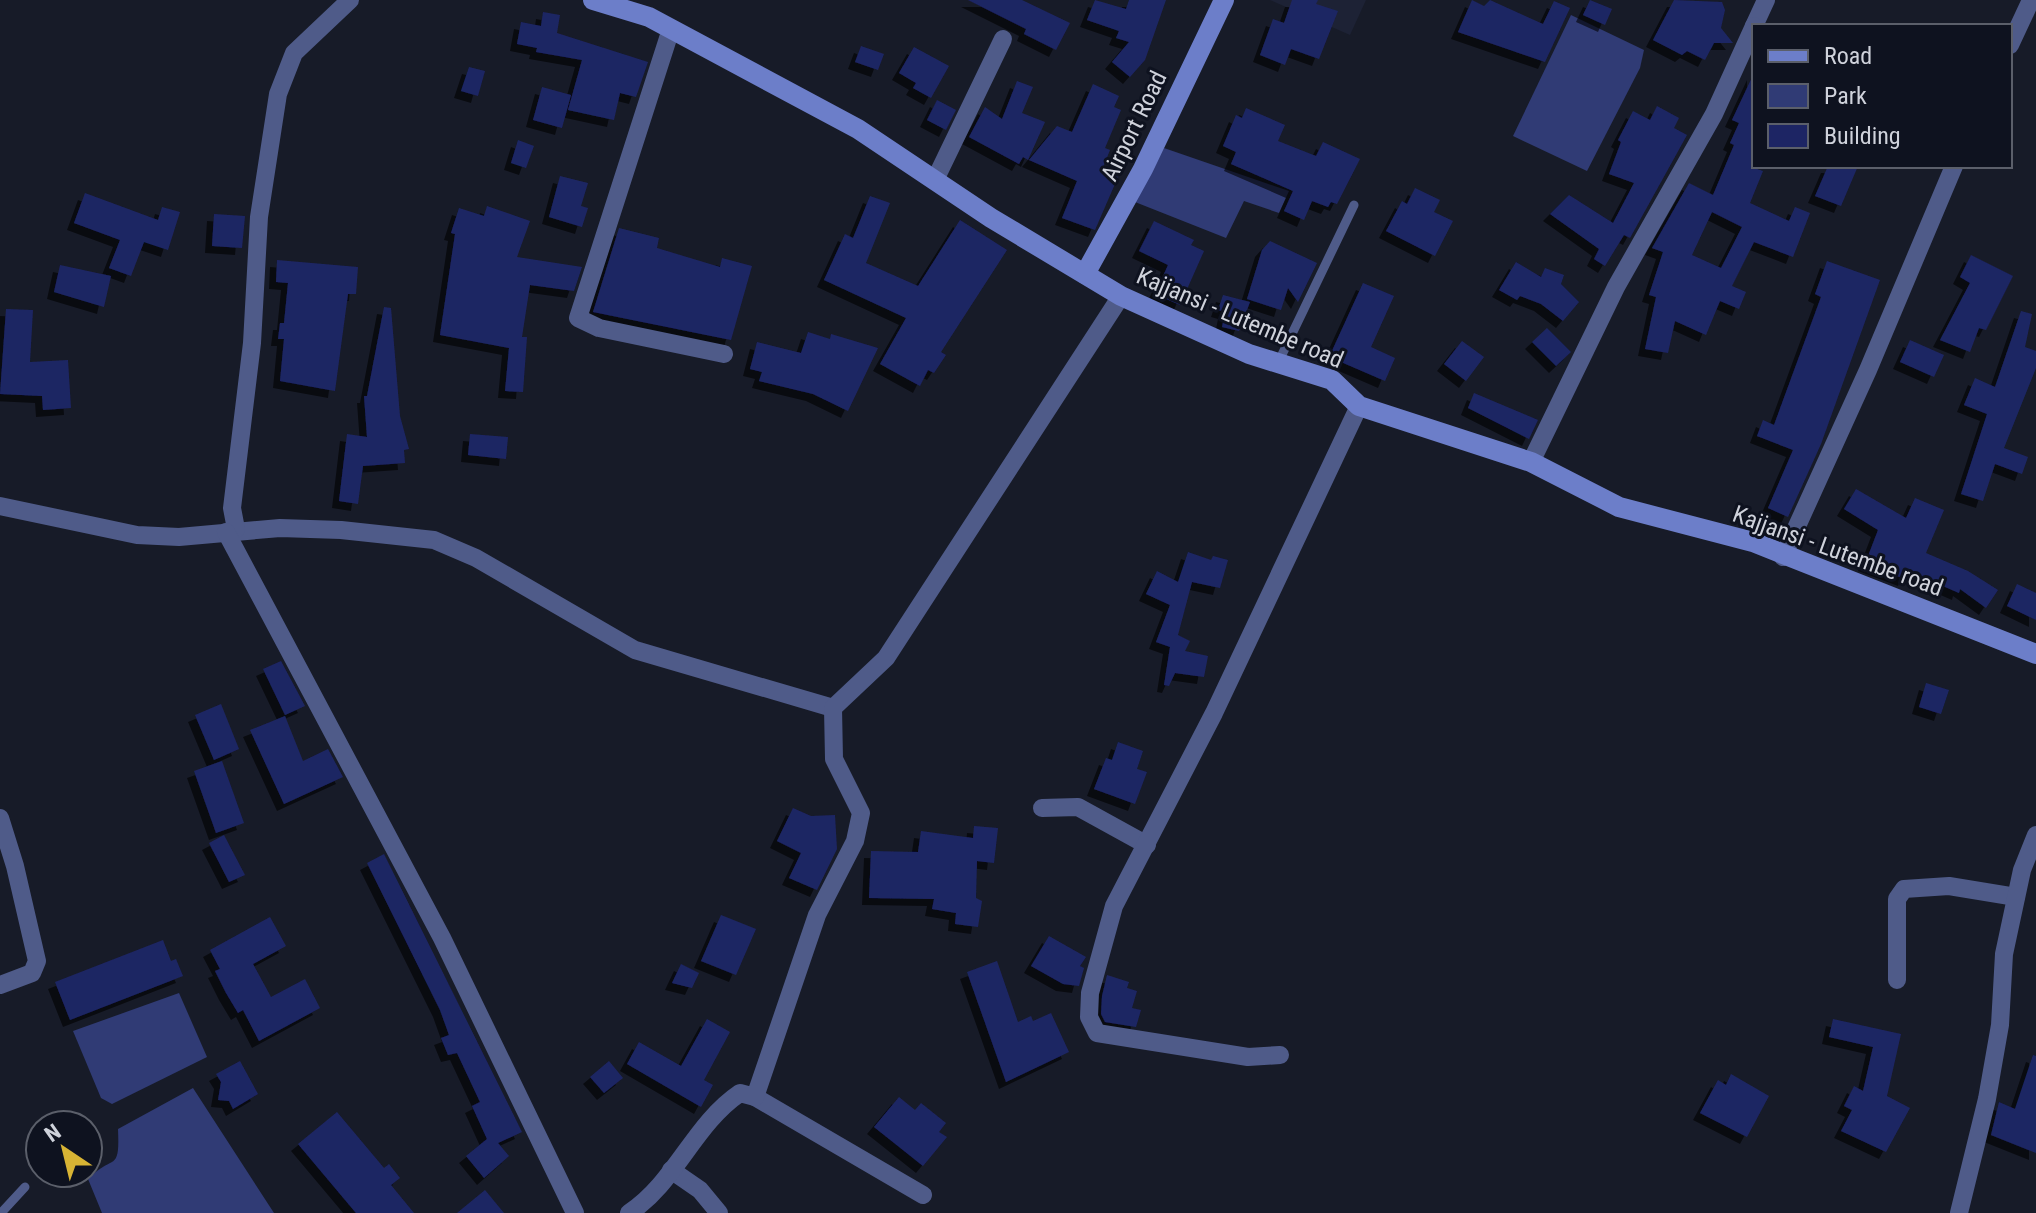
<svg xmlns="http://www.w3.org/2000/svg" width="2036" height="1213" font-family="'Roboto Condensed',sans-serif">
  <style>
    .built { fill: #1d2235 }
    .green { fill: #303b75 }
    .building { fill: #1d2564; fill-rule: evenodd; filter: url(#shadow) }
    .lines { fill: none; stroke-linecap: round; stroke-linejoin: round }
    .lane { stroke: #4f5b89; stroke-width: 9 }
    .street { stroke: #4f5b89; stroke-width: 18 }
    .secondary { stroke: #6c7ec9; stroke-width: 20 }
    .labels { text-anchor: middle; stroke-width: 6; stroke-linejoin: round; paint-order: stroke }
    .street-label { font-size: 24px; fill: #cfd2db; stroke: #0e121f }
  </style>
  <defs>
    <filter id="shadow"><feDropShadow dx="-7" dy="7" stdDeviation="0" flood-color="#0009"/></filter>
  </defs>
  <rect width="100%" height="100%" fill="#171b28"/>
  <polygon class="built" points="1270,0 1366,0 1350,35"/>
  <g class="green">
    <polygon points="1571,15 1644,50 1640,68 1587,171 1513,136"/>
    <polygon points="1164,148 1289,191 1279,213 1244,201 1226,238 1135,202"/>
    <polygon points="179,993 207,1057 112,1104 101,1098 73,1031"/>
    <path d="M193,1088l81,125h-172l-14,-34c25,-26 32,-5 30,-50z"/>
  </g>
  <g class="building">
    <polygon points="968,0 1022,0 1070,23 1056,50 1024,34 1026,29"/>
    <polygon points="1095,0 1126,9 1129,0 1166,0 1145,60 1130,77 1112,62 1129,42 1116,38 1119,31 1087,20"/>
    <polygon points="1292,0 1318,0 1316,4 1338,11 1319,59 1291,49 1285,65 1260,55 1273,19 1284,23"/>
    <polygon points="1472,0 1484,6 1490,0 1543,24 1554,1 1570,8 1545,62 1458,32"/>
    <polygon points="1590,0 1612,9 1605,25 1583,15"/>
    <polygon points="1674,0 1722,2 1725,10 1721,28 1733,43 1714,43 1705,60 1687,51 1682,55 1653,40"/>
    <polygon points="543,12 560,15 557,33 648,62 636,97 620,93 614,120 568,110 582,60 536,52 537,48 517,44 521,22 541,26"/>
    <polygon points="861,46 884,54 878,70 855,62"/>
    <polygon points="914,47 949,66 931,98 913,88 916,83 899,73"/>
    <polygon points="469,67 485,71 478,96 461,91"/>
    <path d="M1754,73v95l9,3 -13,32 39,18 6,-14 15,6 -17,44 -39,-15 -22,44 14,6 -7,17 -19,-8 -14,34 -31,-14 -7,32 -23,-4 11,-52 -7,-2 14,-43 -11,-4 37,-65 24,12 21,-50 -4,-2 9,-20 -7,-3zM1712,212l30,15 -21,41 -29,-13z"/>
    <polygon points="1017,81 1033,87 1022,113 1045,122 1028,160 1023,157 1019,164 969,137 985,107 1002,119"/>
    <polygon points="1093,84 1119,96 1114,107 1121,110 1105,148 1110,150 1102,170 1118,177 1095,230 1062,218 1077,181 1029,160 1057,126 1072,132"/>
    <polygon points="542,87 571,95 562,128 533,120"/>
    <polygon points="937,100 956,110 946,130 927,120"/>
    <polygon points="1657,106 1679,118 1674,128 1687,135 1630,238 1624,235 1605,266 1594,259 1599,249 1550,214 1569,195 1613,223 1634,183 1609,174 1621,142 1618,140 1633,111 1650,120"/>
    <polygon points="1246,108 1285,125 1278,141 1316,156 1323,142 1360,159 1337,204 1331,202 1328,207 1312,201 1304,220 1284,211 1293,191 1231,164 1236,152 1223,146 1236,115 1242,118"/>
    <polygon points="518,140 534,146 526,168 511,163"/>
    <polygon points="1828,166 1858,166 1841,206 1815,196"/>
    <polygon points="560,176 588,183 581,206 588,208 582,227 549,217"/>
    <polygon points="1415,188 1440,200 1434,212 1453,221 1435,256 1386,231 1402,201 1407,204"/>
    <polygon points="85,193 158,220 162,207 180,212 168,250 144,242 131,276 109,268 120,240 74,223"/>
    <polygon points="870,196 890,203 866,263 918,286 960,220 1007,250 941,352 946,355 934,373 928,370 920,386 880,364 906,318 824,280 845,234 853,238"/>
    <polygon points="487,206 530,221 517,257 582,267 574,291 530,285 522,337 527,337 523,392 505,391 509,348 440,335 455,234 451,233 459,208 484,216"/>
    <polygon points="214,214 245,216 242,248 212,246"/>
    <polygon points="1154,221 1194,240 1191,245 1204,251 1180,305 1155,294 1168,265 1139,251"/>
    <polygon points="619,228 659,238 657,248 720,267 722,258 752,266 731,340 593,312"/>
    <polygon points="1270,241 1317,263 1298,302 1288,288 1281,310 1247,299 1262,250"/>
    <polygon points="1971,255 2013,276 1986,330 1979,328 1970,352 1940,340 1970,283 1960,277"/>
    <polygon points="277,260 358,267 356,294 348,294 335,391 280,381 284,339 278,339 280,323 284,323 288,283 276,282"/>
    <polygon points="1827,261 1880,280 1821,444 1788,517 1768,508 1793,450 1757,436 1763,420 1774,425 1821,297 1815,294"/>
    <polygon points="1516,262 1541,277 1545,268 1564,275 1561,284 1579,302 1563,321 1541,304 1520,296 1517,300 1499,290"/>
    <polygon points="60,265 111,276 104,307 54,292"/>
    <polygon points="1363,283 1394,296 1371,347 1395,358 1385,381 1341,362 1343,357 1331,353"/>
    <polygon points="1223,295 1250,302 1239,331 1222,327 1225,312 1218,310"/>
    <polygon points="384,307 391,308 400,416 409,449 404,450 405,463 363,466 358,504 339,501 347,434 367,437 364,396 367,396"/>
    <polygon points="6,309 33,310 30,362 68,360 71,408 43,410 42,396 0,394"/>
    <polygon points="2021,311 2032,314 2025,347 2036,351 2036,368 2004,448 2028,457 2022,474 1995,464 1983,501 1961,494 1987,414 1964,405 1975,378 1995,387"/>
    <polygon points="1547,328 1571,352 1556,366 1532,342"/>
    <polygon points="808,332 830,339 831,334 878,348 848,411 813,394 759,381 762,372 750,369 757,342 801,353"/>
    <polygon points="1910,340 1944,355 1934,377 1900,362"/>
    <polygon points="1462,341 1484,357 1466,381 1444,364"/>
    <polygon points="1474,393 1538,420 1529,439 1468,408"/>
    <polygon points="470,434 508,437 506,459 468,455"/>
    <polygon points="1856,489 1906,518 1915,498 1944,510 1926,553 1968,571 1998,590 1986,608 1960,589 1959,593 1908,571 1905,579 1865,564 1878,530 1844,509"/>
    <polygon points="1188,552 1211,560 1213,556 1228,560 1220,588 1192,582 1178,635 1190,641 1185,651 1208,656 1204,677 1175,673 1169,686 1164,685 1170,647 1156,642 1170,605 1146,594 1157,571 1178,582"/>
    <polygon points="2017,584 2036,593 2036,620 2007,606"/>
    <polygon points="281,661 305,706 285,715 263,669"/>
    <polygon points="1926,683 1949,690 1941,714 1919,707"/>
    <polygon points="221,704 239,749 214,760 195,715"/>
    <polygon points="285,716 303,761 328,749 343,777 284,804 250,730"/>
    <polygon points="1118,742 1143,751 1137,769 1147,772 1135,804 1094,789 1106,758 1112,760"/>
    <polygon points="222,761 244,823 216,833 194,771"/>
    <polygon points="793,808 811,816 835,815 837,849 817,890 789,878 801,853 777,841"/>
    <polygon points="974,826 998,828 994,863 977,861 976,898 982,901 978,927 955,924 956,913 932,909 934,899 869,898 871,851 918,852 921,831 973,838"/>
    <polygon points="224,835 245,875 229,882 209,843"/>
    <polygon points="384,854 522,1132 498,1143 509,1156 484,1178 466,1156 487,1139 472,1106 480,1102 457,1053 448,1055 441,1038 449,1035 440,1010 367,863"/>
    <polygon points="721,915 756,929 736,975 701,961"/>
    <polygon points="270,917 286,946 253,964 271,997 305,979 320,1008 259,1041 243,1010 238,1013 226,993 215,971 220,969 210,950"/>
    <polygon points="1049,936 1086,957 1080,966 1084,968 1079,986 1063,984 1031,966"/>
    <polygon points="163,940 171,961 176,959 183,976 70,1020 55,982"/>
    <polygon points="997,961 1018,1022 1031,1016 1033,1021 1051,1013 1069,1052 1006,1082 967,972"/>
    <polygon points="681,964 699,973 692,988 672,983"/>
    <polygon points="1107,975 1129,982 1127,988 1137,991 1132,1008 1141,1010 1136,1027 1105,1022 1101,1014 1102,996"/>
    <polygon points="707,1019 730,1032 704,1080 713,1085 701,1107 627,1064 639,1042 681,1066"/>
    <polygon points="1833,1019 1901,1034 1887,1096 1910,1108 1886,1152 1841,1131 1852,1110 1844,1106 1854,1086 1863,1091 1873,1047 1829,1037"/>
    <polygon points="2033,1055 2036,1056 2036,1153 1991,1135 1999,1102 2015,1109"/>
    <polygon points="240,1061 258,1094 233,1109 229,1101 218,1100 221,1082 216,1074"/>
    <polygon points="609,1061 623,1078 604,1093 590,1077"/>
    <polygon points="1731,1074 1769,1096 1747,1137 1700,1113 1718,1080 1726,1085"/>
    <polygon points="899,1097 915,1110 921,1103 946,1123 939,1132 947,1137 923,1166 874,1127"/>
    <polygon points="337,1112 384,1168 389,1164 400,1178 391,1185 414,1213 356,1213 298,1144"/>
    <polygon points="485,1190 504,1213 457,1213"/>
  </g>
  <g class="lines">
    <g class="lane">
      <polyline points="1278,363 1354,205"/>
      <polyline points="1,1213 25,1187"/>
    </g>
    <g class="street">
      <polyline points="1754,26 1766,0"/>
      <polyline points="671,29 578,318 599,328 724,354"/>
      <polyline points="2010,45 2031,0"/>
      <polyline points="935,180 1003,39"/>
      <polyline points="1531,462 1616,287 1714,114 1754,26"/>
      <polyline points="0,506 137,535 179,537 280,528 341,530 434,540 476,558 635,650 833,708"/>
      <polyline points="236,529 232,508 252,343 259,217 278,94 294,53 350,0"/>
      <polyline points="226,532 442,938 575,1213"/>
      <polyline points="1783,557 1868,370 1954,166"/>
      <polyline points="1042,808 1078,807 1147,845"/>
      <polyline points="0,818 15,866 37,961 32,973 0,985"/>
      <polyline points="1897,980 1897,899 1904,889 1949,886 2016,897"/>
      <polyline points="1280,1055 1248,1057 1097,1033 1089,1017 1090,993 1114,906 1214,713 1359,406"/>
      <polyline points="755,1097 923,1195"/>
      <polyline points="671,1170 700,1190 719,1213"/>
      <path d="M629,1213c46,-30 65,-89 111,-120l15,4 62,-182 38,-74 6,-28 -27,-54 -1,-51 53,-50 235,-362"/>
      <polyline points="1959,1213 1987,1099 2000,1025 2004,954 2022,870 2036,835"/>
    </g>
    <g class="secondary">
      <polyline points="593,0 649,17 858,129 991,218 1121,296 1249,354 1332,380 1359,406 1531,462 1619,507 1753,542 2036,654"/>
      <polyline points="1085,274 1143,169 1224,0"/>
    </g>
  </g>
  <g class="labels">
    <g class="street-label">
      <text transform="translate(1134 126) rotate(-64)" y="8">Airport Road</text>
      <text transform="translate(1240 318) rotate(23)" y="8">Kajjansi - Lutembe road</text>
      <text transform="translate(1838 551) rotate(20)" y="8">Kajjansi - Lutembe road</text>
    </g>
  </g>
  <rect x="1752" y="24" width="260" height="144" fill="#0e121f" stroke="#5b5f6a" stroke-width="2"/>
  <rect x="1768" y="50" width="40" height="12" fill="#6c7ec9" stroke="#5b5f6a" stroke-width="2"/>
  <text x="1824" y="64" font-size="24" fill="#cfd2db">Road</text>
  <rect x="1768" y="84" width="40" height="24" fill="#303b75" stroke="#5b5f6a" stroke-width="2"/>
  <text x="1824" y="104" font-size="24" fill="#cfd2db">Park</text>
  <rect x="1768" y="124" width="40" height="24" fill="#1d2564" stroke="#5b5f6a" stroke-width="2"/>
  <text x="1824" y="144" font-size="24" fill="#cfd2db">Building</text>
  <g transform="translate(64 1149) rotate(325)"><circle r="38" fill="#0e121f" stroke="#5b5f6a" stroke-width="2"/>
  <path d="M0-6L14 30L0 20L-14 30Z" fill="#d8b434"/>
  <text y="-12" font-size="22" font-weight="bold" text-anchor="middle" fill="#cfd2db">N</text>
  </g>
</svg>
